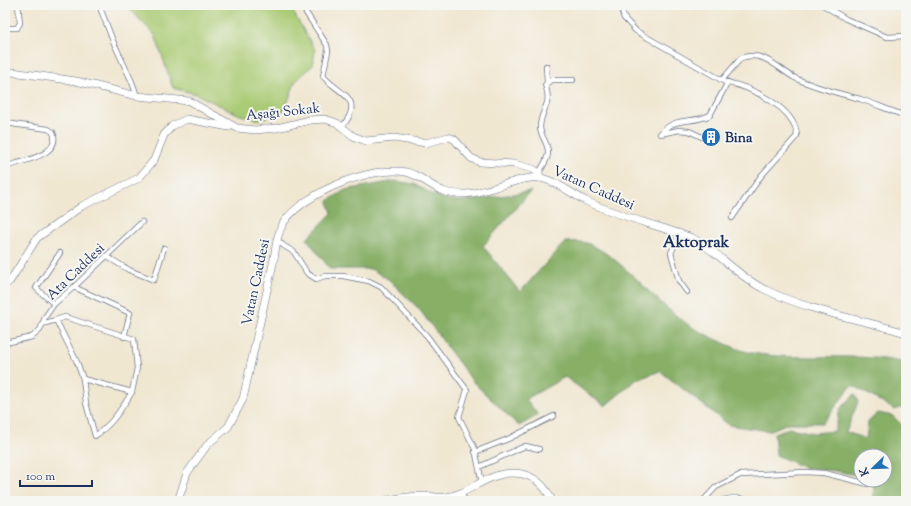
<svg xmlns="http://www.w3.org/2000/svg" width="911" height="506" font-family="'Sorts Mill Goudy',serif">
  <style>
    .green { fill: #aacb74; stroke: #627d69 }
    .forest { fill: #87af66; stroke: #516f62 }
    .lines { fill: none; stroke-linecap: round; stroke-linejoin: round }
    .street-casing { stroke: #666f86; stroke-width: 6 }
    .secondary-casing { stroke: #666f86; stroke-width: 8 }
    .street { stroke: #fff; stroke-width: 4.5 }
    .secondary { stroke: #fff; stroke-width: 7 }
    .labels { text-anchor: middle; stroke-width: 4; stroke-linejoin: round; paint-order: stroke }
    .street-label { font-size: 14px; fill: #1b2f5e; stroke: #f6f6f2 }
    .poi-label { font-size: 14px; font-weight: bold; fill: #1b2f5e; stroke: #f6f6f2; text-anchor: start }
    .quarter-label { font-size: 16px; font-weight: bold; fill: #1b2f5e; stroke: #f6f6f2 }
  </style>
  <rect width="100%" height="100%" fill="#f6f6f2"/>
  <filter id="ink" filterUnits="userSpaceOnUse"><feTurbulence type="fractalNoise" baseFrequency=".025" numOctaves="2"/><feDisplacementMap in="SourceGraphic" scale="8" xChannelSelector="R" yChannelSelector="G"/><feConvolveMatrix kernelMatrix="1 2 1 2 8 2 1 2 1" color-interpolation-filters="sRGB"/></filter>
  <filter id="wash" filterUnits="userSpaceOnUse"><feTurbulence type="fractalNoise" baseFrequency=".012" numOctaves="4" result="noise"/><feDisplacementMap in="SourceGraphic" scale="16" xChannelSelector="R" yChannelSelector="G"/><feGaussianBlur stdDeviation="0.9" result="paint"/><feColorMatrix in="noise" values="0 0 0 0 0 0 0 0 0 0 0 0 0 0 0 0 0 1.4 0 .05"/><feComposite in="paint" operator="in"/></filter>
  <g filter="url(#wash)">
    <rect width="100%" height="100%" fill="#f0e7d1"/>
    <polygon class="green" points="126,5 289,5 315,50 313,65 295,82 285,110 259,120 240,115 196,94 173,88 155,35"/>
    <g class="forest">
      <path d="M395,181l19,3 20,11 19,6 24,-1 54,-9 -48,55 37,46 45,-50c7,0 18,-1 24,2 41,18 70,67 112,88 12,6 38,19 51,21 51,9 104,-2 154,10v43l-11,4 -43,-25 -29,38h-35l-19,8 -40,-6 -69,-54 -24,9 -31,26 -40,-29 -39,22 12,16 -19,11 -46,-44 -54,-73 -31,-30 -17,-10h-41l-23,-30 25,-26 -4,-12 17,-11z"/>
      <polygon points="855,394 858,402 846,432 866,439 868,422 878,413 893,416 906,429 906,501 871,501 874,490 873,480 885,480 885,456 861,456 861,476 836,471 805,468 776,455 774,433 789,428 814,433 835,431 840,409"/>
    </g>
  </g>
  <g filter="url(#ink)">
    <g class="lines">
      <defs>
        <g id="street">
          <polyline points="99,5 113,41 132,82 137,96"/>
          <path d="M301,5l26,40 1,6 -5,25c16,19 43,21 19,51"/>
          <path d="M620,5l4,13 12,13 89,51c24,4 71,26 72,54l-36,40 -29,42"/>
          <polyline points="823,5 846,19 887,37 906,36"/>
          <polyline points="5,28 17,28 20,23 18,5"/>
          <polyline points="546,66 547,82"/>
          <path d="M722,80l19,-22c23,-8 36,10 54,20 21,10 43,15 65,21 15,5 31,12 46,17"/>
          <path d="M5,123l43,6 5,3c9,24 -32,29 -48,35"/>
          <path d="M702,137l-13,-6 -10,-1 -19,4c16,-19 31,-9 50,-19l18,-33"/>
          <path d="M539,173c3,-6 9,-13 9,-20 1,-9 -8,-17 -8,-26 1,-19 13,-22 5,-42l6,-5h22"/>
          <polyline points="680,233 671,253 679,281 687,292"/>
          <polyline points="276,239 284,246 294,252 307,273 316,279 325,276 343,276 369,281 381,287 427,336 467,390 459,417 475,449 482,483"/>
          <polyline points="106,256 129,270 154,280 164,248"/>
          <polyline points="74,287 130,313 124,337"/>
          <polyline points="54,304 36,288 60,253"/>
          <polyline points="56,320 65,317 134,339 137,368 132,392 83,379"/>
          <path d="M42,324l14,-4 21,42 6,17 3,24 9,33c17,-12 26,-26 37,-44"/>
          <polyline points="5,343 32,337 40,330 45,317 54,304 74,287 142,222"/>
          <polyline points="475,452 508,439 554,416"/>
          <polyline points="479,467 525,446 539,449"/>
          <polyline points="461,494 466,501"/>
          <polyline points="703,501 716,487 740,475 805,472 824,473 868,484"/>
        </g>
        <g id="secondary">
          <polyline points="5,71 76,81 137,96 189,101 237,128 255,130 277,128 310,120 325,119 337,123 353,136 366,141 394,138 426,143 448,137 454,139 471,158 480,162 514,164 533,169 539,173 540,178"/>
          <polyline points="5,285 10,281 37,238 82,206 139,178 154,160 164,135 172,126 187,119 229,127"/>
          <path d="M178,501l9,-28 21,-29 20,-17 15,-28 31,-140c2,-13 3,-26 10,-37 20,-29 88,-57 122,-50 14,3 24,14 37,19 6,3 15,3 21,3 22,0 60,-20 77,-16 15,3 31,16 45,23 34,16 71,24 106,37 26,13 45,38 72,51 44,22 95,30 142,44"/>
          <path d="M385,501c13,-3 27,-5 40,-5 7,0 14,2 21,1 17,-2 28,-12 42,-18 27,-12 52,-6 64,22"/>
          <polyline points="724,501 734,499 743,501"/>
        </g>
      </defs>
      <use href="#street" class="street-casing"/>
      <use href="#secondary" class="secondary-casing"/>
      <use href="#street" class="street"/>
      <use href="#secondary" class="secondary"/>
    </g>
  </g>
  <defs>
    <symbol id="building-disc" viewBox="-11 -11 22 22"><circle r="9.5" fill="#1f6fb2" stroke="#f6f6f2"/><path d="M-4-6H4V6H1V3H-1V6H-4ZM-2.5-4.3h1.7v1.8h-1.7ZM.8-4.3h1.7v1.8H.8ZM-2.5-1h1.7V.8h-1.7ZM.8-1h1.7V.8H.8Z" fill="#fff"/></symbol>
  </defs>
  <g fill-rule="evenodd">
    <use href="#building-disc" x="700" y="126" width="22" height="22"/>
  </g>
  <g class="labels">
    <g class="street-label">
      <text transform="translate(283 111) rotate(-6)" y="5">Aşağı Sokak</text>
      <text transform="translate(594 187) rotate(24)" y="5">Vatan Caddesi</text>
      <text transform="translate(75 271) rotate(-44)" y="5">Ata Caddesi</text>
      <text transform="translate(255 282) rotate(-78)" y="5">Vatan Caddesi</text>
    </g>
    <g class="poi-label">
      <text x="725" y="142">Bina</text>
    </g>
    <g class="quarter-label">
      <text x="696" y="247">Aktoprak</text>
    </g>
  </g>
  <rect width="911" height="506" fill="none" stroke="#f6f6f2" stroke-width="20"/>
  <g transform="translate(873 468) rotate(247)"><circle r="19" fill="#f6f6f2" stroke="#9ea6b7"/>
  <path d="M0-3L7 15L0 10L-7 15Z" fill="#1f6fb2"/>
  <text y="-6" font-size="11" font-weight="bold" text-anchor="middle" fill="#1b2f5e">K</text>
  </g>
  <path d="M20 480v6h72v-6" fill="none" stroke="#1b2f5e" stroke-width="2"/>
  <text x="26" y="480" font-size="12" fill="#1b2f5e" stroke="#f6f6f2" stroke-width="3" paint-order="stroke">100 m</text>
</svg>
